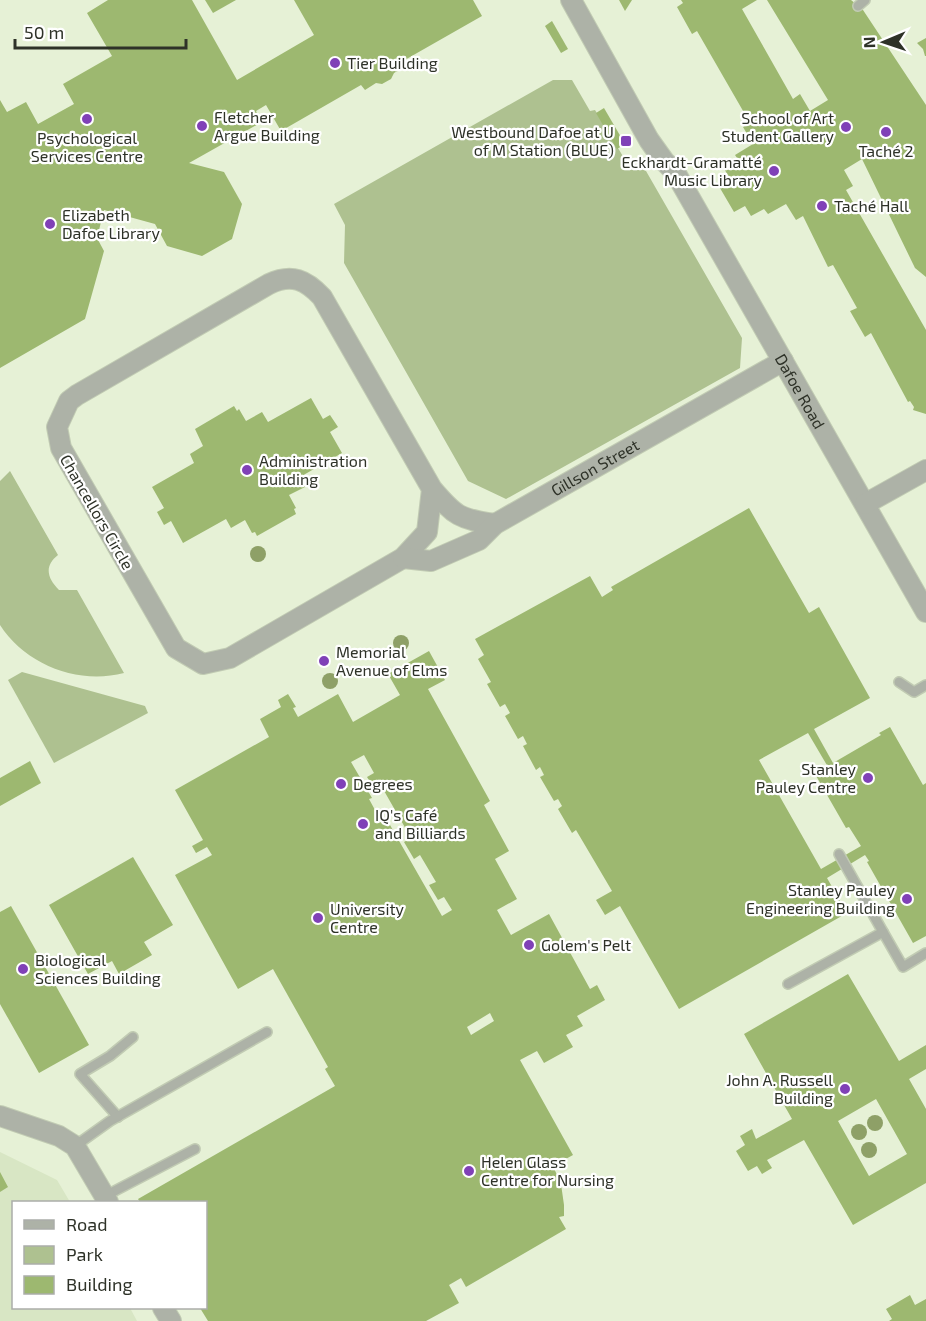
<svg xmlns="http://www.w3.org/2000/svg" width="926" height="1321" font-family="'Exo 2',sans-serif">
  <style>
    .built { fill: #d8e6c4 }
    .green { fill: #aec190 }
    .building { fill: #9db870; fill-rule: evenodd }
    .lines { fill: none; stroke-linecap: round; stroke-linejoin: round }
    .lane-casing { stroke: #c1cbb3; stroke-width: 12 }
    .street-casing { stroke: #c1cbb3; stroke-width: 22 }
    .lane { stroke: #adb2a7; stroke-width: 9 }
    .street { stroke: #adb2a7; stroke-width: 20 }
    .tree { fill: #8ea067 }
    .poi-dot { fill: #8041b7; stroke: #fff; stroke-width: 2 }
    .labels { text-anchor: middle; stroke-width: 4.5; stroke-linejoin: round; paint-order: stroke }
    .poi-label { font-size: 16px; fill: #2e3228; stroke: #fff; text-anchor: start }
    .street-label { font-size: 16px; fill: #2e3228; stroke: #fff }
  </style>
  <rect width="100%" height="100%" fill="#e6f1d6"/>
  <polygon class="built" points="0,1152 57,1180 70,1202 14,1202 14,1308 130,1308 137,1321 0,1321"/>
  <g class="green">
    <polygon points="553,80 572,80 590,111 595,110 624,158 646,171 742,338 740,368 506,499 468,481 344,263 345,225 334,204"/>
    <path d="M10,471l48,84c-14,11 -11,23 1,35h18l47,83c-46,12 -98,-8 -124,-48v-144z"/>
    <polygon points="22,672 145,706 148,713 54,763 8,680"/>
  </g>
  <g class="building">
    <polygon points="108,0 192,0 237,80 314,35 294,0 473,0 482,16 403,61 406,66 394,73 391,79 382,84 376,83 365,90 361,85 281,131 266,105 256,111 262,122 189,163 224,172 242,204 232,239 202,256 167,246 155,224 104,210 97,238 104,251 85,319 0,368 0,100 7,112 26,102 38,124 74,104 63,84 112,56 87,13"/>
    <polygon points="205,0 236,0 213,13"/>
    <polygon points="619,0 632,0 625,11"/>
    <polygon points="681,0 757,0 742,9 793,99 800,94 810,111 828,100 767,0 851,0 863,10 926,105 926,277 915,268 862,159 844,170 853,186 846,190 926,330 926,414 913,410 914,407 910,401 908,402 871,333 865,337 850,311 857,308 833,265 828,267 803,216 796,220 786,204 768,214 764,209 751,216 745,206 734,212 717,183 729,177 723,167 737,158 735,155 753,144 743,127 750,123 697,31 692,34 677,7 683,3"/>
    <polygon points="552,21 568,49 561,53 545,26"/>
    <polygon points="926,38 926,56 925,56 923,49 917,43"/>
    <polygon points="604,108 625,144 617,149 596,113"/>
    <polygon points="311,398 323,419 330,415 338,427 330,432 342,453 300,477 305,487 289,495 296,508 294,509 296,514 257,536 255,532 252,533 245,520 231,528 226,519 183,543 171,521 164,525 157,512 164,508 152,487 194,463 190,454 203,446 195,429 234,406 237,411 239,409 246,421 262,412 268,422"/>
    <path d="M749,508l60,105 10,-6 51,91 -56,31 19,34 48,-28 -2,-2 11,-6 33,58 3,-2v153l-13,7 -46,-81 2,-1 -4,-6 -38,23 20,35 -168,96 -59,-103 -15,9 -9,-15 16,-9 -36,-61 -4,3 -14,-24 4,-3 -4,-7 -4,2 -14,-24 4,-2 -4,-8 -4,3 -13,-24 4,-2 -4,-8 -5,3 -13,-23 5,-3 -5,-9 -5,3 -13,-23 4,-2 -13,-23 6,-4 -9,-16 115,-63 12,21 11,-7 -2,-3zM808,733l20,34 -13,7 31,54 3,-1 12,19 -40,23 -62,-109z"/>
    <path d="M429,651l16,29 -17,9 62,112 -6,4 25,46 -14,8 22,40 -20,11 14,25 38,-21 41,75 7,-4 8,15 -28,16 6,10 -17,9 7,12 -29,16 -7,-12 -17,9 53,95 -20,11 8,18 3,21v11l-5,1 7,12 -100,58 -5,-9 -12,7 10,18 -33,18h-218l-8,-13h6v-106h-66l-2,-3 197,-113 -10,-17 3,-2 -55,-98 -35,20 -63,-114 37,-20 -5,-8 -11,6 -4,-7 11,-6 -28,-50 94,-53 -9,-18 21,-12 -3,-7 10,-6 8,13 -3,1 5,9 40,-23 15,28 47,-27 -12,-21zM364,755l10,18 -7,4 10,16 6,-4 28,49 -7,4 10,17 6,-4 16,27 -7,3 9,15 6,-3 8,13 -10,6 -56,-98 -5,3 -12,-22 3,-1 -21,-36zM490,1013l4,8 -23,14 -4,-8z"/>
    <polygon points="30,761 41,783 0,806 0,778"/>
    <polygon points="133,857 173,925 144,942 152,955 119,974 112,961 88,974 49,905"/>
    <polygon points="11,906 89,1045 39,1073 0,1004 0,912"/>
    <path d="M848,974l51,87 27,-16v24l-17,10 17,30v74l-73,42 -49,-85 -37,20 5,8 -10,6 -5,-8 -9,5 -12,-20 9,-6 -5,-9 12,-7 4,10 36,-20 -48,-85zM876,1099l31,55 -38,22 -31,-55z"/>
    <polygon points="0,1172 8,1187 0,1192"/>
    <polygon points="910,1295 915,1305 926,1299 926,1321 889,1321 892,1319 886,1309"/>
  </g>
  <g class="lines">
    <defs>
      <g id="lane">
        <polyline points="858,6 865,0"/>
        <polyline points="899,682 914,692 926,685"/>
        <polyline points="839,854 883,932"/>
        <polyline points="788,984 883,932 903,967 926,953"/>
        <polyline points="118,1117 80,1074 110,1056 133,1037"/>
        <polyline points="75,1146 110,1121 267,1032"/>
        <polyline points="105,1196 195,1149"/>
      </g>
      <g id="street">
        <path id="s1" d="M571,0l78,140 15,21 11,11 251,440"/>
        <path d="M432,489l-5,43 -24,26 -173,100 -27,6 -27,-16 -115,-200 -4,-21 12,-26 8,-6 192,-111c23,-11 37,-4 53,13l110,192c23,27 27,30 63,35"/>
        <polyline points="865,504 926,470"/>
        <path id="s2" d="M403,558l28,3 48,-21 16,-16 288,-163"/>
        <polyline points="0,1116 59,1136 75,1146 108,1202"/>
        <polyline points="163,1308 171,1321"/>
      </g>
    </defs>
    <use href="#lane" class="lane-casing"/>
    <use href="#street" class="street-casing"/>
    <use href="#lane" class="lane"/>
    <use href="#street" class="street"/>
  </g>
  <g class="tree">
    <circle cx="258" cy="554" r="8"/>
    <circle cx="401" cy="643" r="8"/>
    <circle cx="330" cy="681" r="8"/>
    <circle cx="875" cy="1123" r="8"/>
    <circle cx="859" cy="1132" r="8"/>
    <circle cx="869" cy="1150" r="8"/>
  </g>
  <g class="poi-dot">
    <circle cx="335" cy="63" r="6"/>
    <circle cx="87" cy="119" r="6"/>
    <circle cx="202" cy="126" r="6"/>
    <circle cx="846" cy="127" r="6"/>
    <circle cx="886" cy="132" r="6"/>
    <rect x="620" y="135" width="12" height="12" rx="3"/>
    <circle cx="774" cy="171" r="6"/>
    <circle cx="822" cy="206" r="6"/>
    <circle cx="50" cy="224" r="6"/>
    <circle cx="247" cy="470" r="6"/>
    <circle cx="324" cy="661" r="6"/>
    <circle cx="868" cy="778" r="6"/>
    <circle cx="341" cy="784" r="6"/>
    <circle cx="363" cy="824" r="6"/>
    <circle cx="907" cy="899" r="6"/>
    <circle cx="318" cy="918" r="6"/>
    <circle cx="529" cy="945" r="6"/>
    <circle cx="23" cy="969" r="6"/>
    <circle cx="845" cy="1089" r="6"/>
    <circle cx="469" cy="1171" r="6"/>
  </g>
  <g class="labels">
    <g class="poi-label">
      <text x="347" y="69">Tier Building</text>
      <text x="214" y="123">Fletcher<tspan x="214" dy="18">Argue Building</tspan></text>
      <text x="834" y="124" text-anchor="end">School of Art<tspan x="834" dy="18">Student Gallery</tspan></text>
      <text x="614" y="138" text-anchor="end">Westbound Dafoe at U<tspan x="614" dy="18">of M Station (BLUE)</tspan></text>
      <text x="87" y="144" text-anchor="middle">Psychological<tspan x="87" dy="18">Services Centre</tspan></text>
      <text x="886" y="157" text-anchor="middle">Taché 2</text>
      <text x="762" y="168" text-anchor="end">Eckhardt-Gramatté<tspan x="762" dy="18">Music Library</tspan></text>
      <text x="834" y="212">Taché Hall</text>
      <text x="62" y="221">Elizabeth<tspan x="62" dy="18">Dafoe Library</tspan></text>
      <text x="259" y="467">Administration<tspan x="259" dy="18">Building</tspan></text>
      <text x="336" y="658">Memorial<tspan x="336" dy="18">Avenue of Elms</tspan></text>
      <text x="856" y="775" text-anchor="end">Stanley<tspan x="856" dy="18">Pauley Centre</tspan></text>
      <text x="353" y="790">Degrees</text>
      <text x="375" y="821">IQ's Café<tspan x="375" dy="18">and Billiards</tspan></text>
      <text x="895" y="896" text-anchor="end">Stanley Pauley<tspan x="895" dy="18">Engineering Building</tspan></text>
      <text x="330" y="915">University<tspan x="330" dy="18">Centre</tspan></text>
      <text x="541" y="951">Golem's Pelt</text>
      <text x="35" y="966">Biological<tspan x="35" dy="18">Sciences Building</tspan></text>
      <text x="833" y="1086" text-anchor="end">John A. Russell<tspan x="833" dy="18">Building</tspan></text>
      <text x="481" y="1168">Helen Glass<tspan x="481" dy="18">Centre for Nursing</tspan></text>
    </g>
    <g class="street-label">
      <text dy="6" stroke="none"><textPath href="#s1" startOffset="454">Dafoe Road</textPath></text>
      <text dy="6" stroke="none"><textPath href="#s2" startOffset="218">Gillson Street</textPath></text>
      <text transform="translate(97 512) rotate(60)" y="6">Chancellors Circle</text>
    </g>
  </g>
  <rect x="12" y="1201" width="195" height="108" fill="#ffffff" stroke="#abada9" stroke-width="1.5"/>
  <rect x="24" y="1220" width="30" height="9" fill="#adb2a7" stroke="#abada9" stroke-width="1.5"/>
  <text x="66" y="1231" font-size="18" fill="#2e3228">Road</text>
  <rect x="24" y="1246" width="30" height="18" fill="#aec190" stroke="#abada9" stroke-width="1.5"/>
  <text x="66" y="1261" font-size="18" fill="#2e3228">Park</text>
  <rect x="24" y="1276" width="30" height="18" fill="#9db870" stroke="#abada9" stroke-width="1.5"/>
  <text x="66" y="1291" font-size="18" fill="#2e3228">Building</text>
  <g transform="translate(884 42) rotate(268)" stroke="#ffffff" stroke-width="4.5" paint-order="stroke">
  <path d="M0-4.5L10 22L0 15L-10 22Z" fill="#2e3228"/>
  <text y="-9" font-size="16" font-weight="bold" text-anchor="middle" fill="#2e3228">N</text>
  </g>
  <path d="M15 39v9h171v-9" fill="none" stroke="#2e3228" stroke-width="3"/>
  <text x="24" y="39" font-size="18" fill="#2e3228" stroke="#ffffff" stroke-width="4.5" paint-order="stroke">50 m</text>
</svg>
